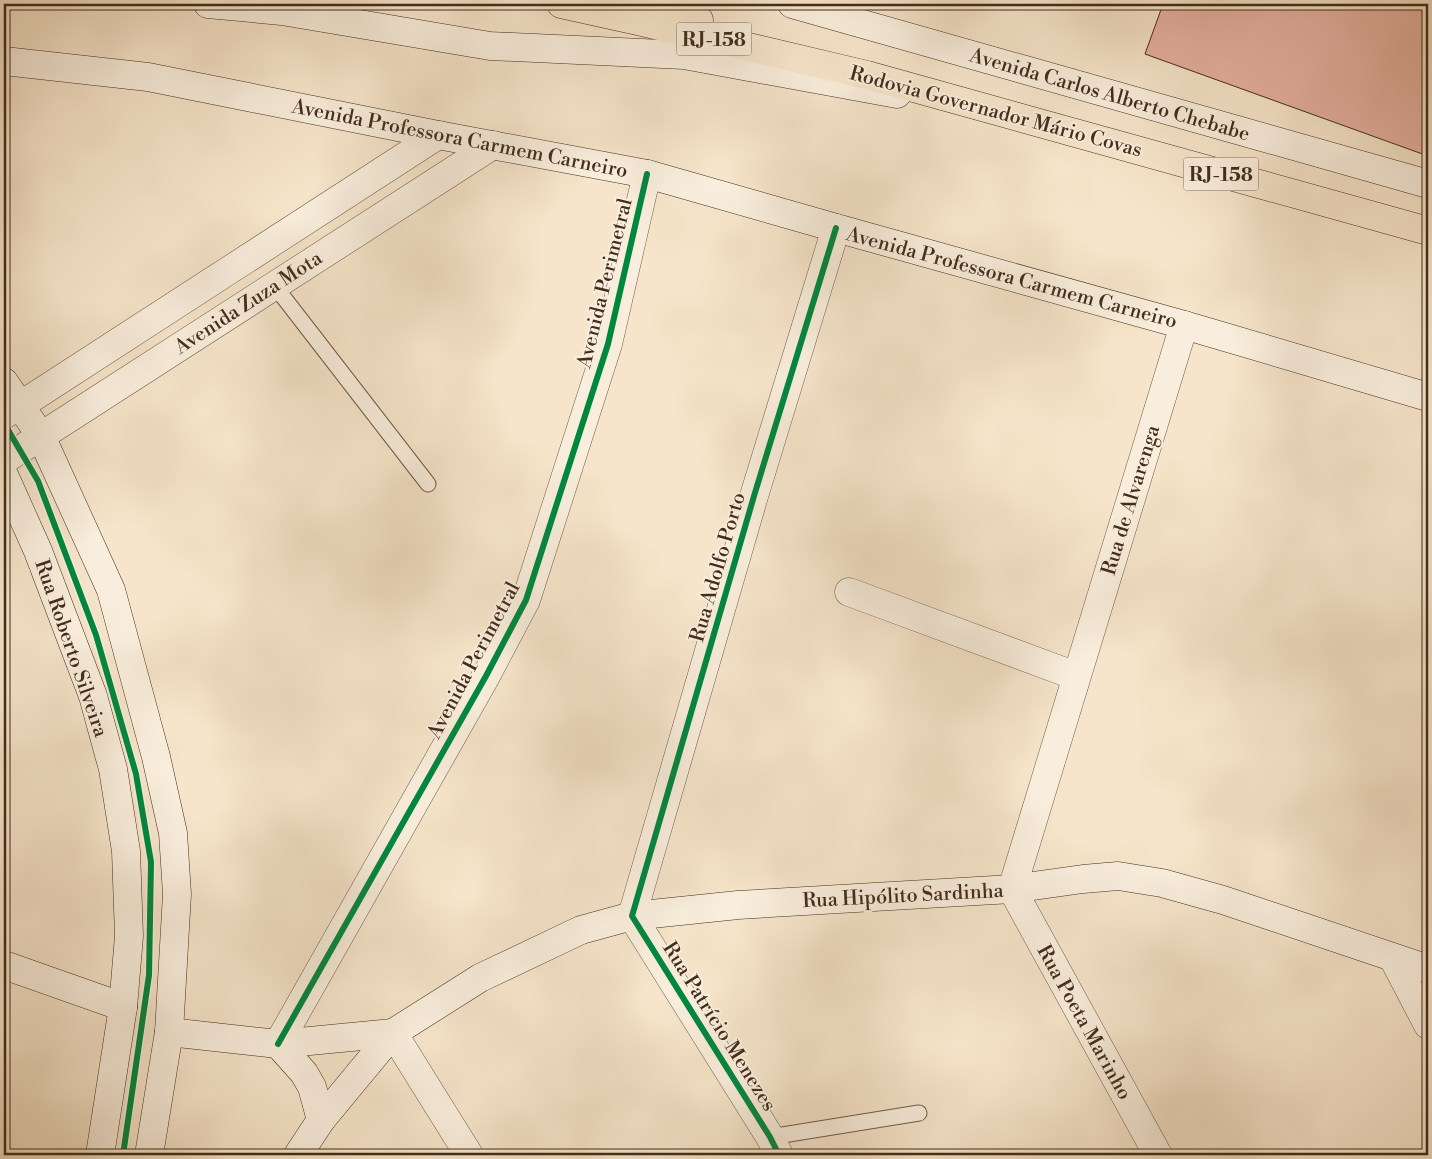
<svg xmlns="http://www.w3.org/2000/svg" width="1432" height="1159" font-family="'Libre Bodoni',serif">
  <style>
    .building { fill: #e6b1a1; stroke: #432d1b }
    .lines { fill: none; stroke-linecap: round; stroke-linejoin: round }
    .lane-casing { stroke: #705b47; stroke-width: 17 }
    .street-casing { stroke: #705b47; stroke-width: 29 }
    .secondary-casing { stroke: #432d1b; stroke-width: 29 }
    .highway-casing { stroke: #432d1b; stroke-width: 29 }
    .lane { stroke: #f9eedd; stroke-width: 15 }
    .street { stroke: #f9eedd; stroke-width: 28 }
    .secondary { stroke: #f9eedd; stroke-width: 28 }
    .highway { stroke: #f6e5ca; stroke-width: 28 }
    .cycleway-casing { stroke: #f9eedd; stroke-width: 9 }
    .cycleway { stroke: #00873e; stroke-width: 6 }
    .labels { text-anchor: middle; stroke-width: 4; stroke-linejoin: round; paint-order: stroke }
    .shield { fill: #f9eedd; stroke: #7a6755; stroke-width: 1 }
    .shield-label { font-size: 19px; font-weight: bold; fill: #432d1b }
    .street-label { font-size: 20px; fill: #432d1b; stroke: #f9eedd }
  </style>
  <rect width="100%" height="100%" fill="#f6e5ca"/>
  <filter id="stains"><feTurbulence type="fractalNoise" baseFrequency=".004" numOctaves="4"/><feColorMatrix values="0 0 0 0 .2 0 0 0 0 .09 0 0 0 0 .02 0 0 0 .5 -.17"/></filter>
  <radialGradient id="worn" r=".72"><stop offset=".6" stop-color="#630" stop-opacity="0"/><stop offset="1" stop-color="#630" stop-opacity=".3"/></radialGradient>
  <polygon class="building" points="1163,4 1428,4 1428,156 1145,54"/>
  <g class="lines">
    <defs>
      <g id="lane">
        <polyline points="274,285 428,484"/>
        <polyline points="770,1137 919,1113"/>
      </g>
      <g id="street">
        <polyline points="4,415 21,405 438,135"/>
        <polyline points="4,460 493,145"/>
        <polyline points="849,592 1076,676"/>
        <polyline points="1393,958 1428,1025"/>
        <polyline points="393,1033 469,1155"/>
        <polyline points="278,1044 486,676 526,600 608,344 647,174"/>
        <polyline points="779,1155 770,1137 632,916 754,496 836,228"/>
        <polyline points="1158,1155 1012,889 1184,325"/>
      </g>
      <g id="secondary">
        <polyline points="208,4 282,11 490,46 684,55 897,94"/>
        <polyline points="792,4 1428,184"/>
        <polyline points="4,61 148,77 438,135 647,174 836,228 1184,325 1428,397"/>
        <polyline points="4,382 41,436 111,590 156,757 173,833 177,894 169,1032 149,1155"/>
        <polyline points="4,475 38,551 93,696 113,769 126,851 129,936 123,1007 100,1155"/>
        <polyline points="4,965 123,1007"/>
        <polyline points="169,1032 278,1044 393,1033"/>
        <polyline points="278,1044 304,1073 312,1087 321,1120"/>
        <polyline points="298,1155 321,1120 393,1033 480,978 581,930 632,916 738,905 1012,889 1083,879 1118,876 1162,883 1223,900 1428,969"/>
      </g>
      <g id="highway">
        <polyline points="561,4 638,21 867,75 1428,231"/>
        <polyline points="656,4 699,20"/>
      </g>
    </defs>
    <use href="#lane" class="lane-casing"/>
    <use href="#street" class="street-casing"/>
    <use href="#secondary" class="secondary-casing"/>
    <use href="#highway" class="highway-casing"/>
    <use href="#lane" class="lane"/>
    <use href="#street" class="street"/>
    <use href="#secondary" class="secondary"/>
    <use href="#highway" class="highway"/>
    <defs>
      <g id="cycleway">
        <polyline points="4,423 38,481 96,635 136,774 151,862 149,975 123,1155"/>
        <polyline points="278,1044 486,676 526,600 608,344 647,174"/>
        <polyline points="779,1155 770,1137 632,916 754,496 836,228"/>
      </g>
    </defs>
    <use href="#cycleway" class="cycleway-casing"/>
    <use href="#cycleway" class="cycleway"/>
  </g>
  <g class="labels">
    <g class="shield">
      <rect x="676.5" y="22.5" width="75" height="33" rx="4"/>
      <rect x="1183.5" y="157.5" width="75" height="33" rx="4"/>
    </g>
    <g class="shield-label">
      <text x="714" y="46">RJ-158</text>
      <text x="1221" y="181">RJ-158</text>
    </g>
    <g class="street-label">
      <text transform="translate(1110 94) rotate(16)" y="7">Avenida Carlos Alberto Chebabe</text>
      <text transform="translate(996 111) rotate(15)" y="7">Rodovia Governador Mário Covas</text>
      <text transform="translate(460 138) rotate(11)" y="7">Avenida Professora Carmem Carneiro</text>
      <text transform="translate(1012 277) rotate(15)" y="7">Avenida Professora Carmem Carneiro</text>
      <text transform="translate(604 283) rotate(-76)" y="7">Avenida Perimetral</text>
      <text transform="translate(248 302) rotate(-33)" y="7">Avenida Zuza Mota</text>
      <text transform="translate(1130 500) rotate(-73)" y="7">Rua de Alvarenga</text>
      <text transform="translate(717 567) rotate(-74)" y="7">Rua Adolfo Porto</text>
      <text transform="translate(72 648) rotate(71)" y="7">Rua Roberto Silveira</text>
      <text transform="translate(473 660) rotate(-62)" y="7">Avenida Perimetral</text>
      <text transform="translate(903 895) rotate(-3)" y="7">Rua Hipólito Sardinha</text>
      <text transform="translate(1085 1022) rotate(61)" y="7">Rua Poeta Marinho</text>
      <text transform="translate(720 1026) rotate(58)" y="7">Rua Patrício Menezes</text>
    </g>
  </g>
  <rect width="1432" height="1159" fill="none" stroke="#f6e5ca" stroke-width="20"/>
  <rect x="5" y="5" width="1422" height="1149" fill="none" stroke="#432d1b" stroke-width="2.5"/>
  <rect x="10" y="10" width="1412" height="1139" fill="none" stroke="#432d1b"/>
  <rect width="100%" height="100%" filter="url(#stains)"/>
  <rect width="100%" height="100%" fill="url(#worn)"/>
</svg>
